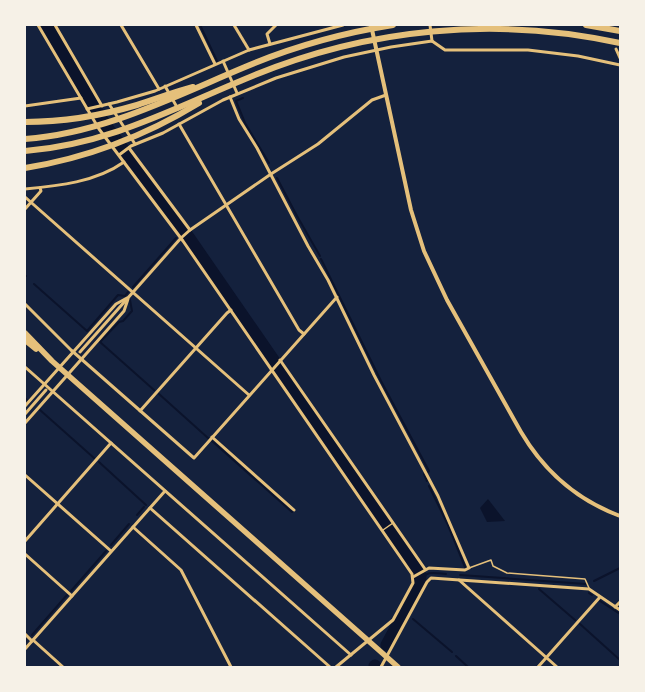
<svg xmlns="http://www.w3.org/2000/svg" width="645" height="692" font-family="Helvetica,sans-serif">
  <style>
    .water { fill: #0b132b }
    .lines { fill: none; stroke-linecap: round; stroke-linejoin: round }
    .stream { stroke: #0b132b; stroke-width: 2 }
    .river { stroke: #0b132b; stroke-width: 13 }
    .service { stroke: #e5c07b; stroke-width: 1.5 }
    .minor { stroke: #e5c07b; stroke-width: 3 }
    .tertiary { stroke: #e5c07b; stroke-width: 4 }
    .trunk { stroke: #e5c07b; stroke-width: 5.5 }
    .motorway { stroke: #e5c07b; stroke-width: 6 }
  </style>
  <rect width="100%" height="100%" fill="#14213d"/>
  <polygon class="water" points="488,499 505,521 487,522 480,508"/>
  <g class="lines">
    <g class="stream">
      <polyline points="200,25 217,61"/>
      <polyline points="243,98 236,101 245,123 269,163"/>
      <polyline points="277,178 297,216 320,256"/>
      <polyline points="181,232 183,230"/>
      <polyline points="321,259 381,381 429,471 428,472"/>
      <polyline points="25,276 26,276"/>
      <polyline points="34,284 87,331 118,295 125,296 128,292"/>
      <polyline points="133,287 176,238"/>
      <polyline points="130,300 132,311 123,321 119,322 100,342 154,390"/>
      <polyline points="159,394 208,438"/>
      <polyline points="25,398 27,400"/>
      <polyline points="40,410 94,458"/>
      <polyline points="212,441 292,512"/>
      <polyline points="99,462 146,505"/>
      <polyline points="424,474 427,481"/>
      <polyline points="429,486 448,525 465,567"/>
      <polyline points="137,515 144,507"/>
      <polyline points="111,545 129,524"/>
      <polyline points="460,575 586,584"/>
      <path d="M420,581c6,-11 15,-8 26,-7"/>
      <polyline points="594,581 620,568"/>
      <polyline points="539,589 575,620"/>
      <polyline points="71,591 106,551"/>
      <polyline points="589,593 592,595"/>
      <polyline points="600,601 620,614"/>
      <polyline points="406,612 407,613"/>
      <polyline points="413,619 452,652"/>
      <polyline points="580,624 620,660"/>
      <polyline points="32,635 67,595"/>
      <polyline points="25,639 26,640"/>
      <polyline points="25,642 26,641"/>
      <polyline points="456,656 468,667"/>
    </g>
    <g class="river">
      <polyline points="46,25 105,125 188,237 416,567 420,576 419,585 387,645"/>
      <polyline points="375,667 375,666"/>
    </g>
    <g class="service">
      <polyline points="383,530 393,523"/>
      <polyline points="469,568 491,560 493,566 507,573 585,579 589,588"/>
    </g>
    <g class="minor">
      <polyline points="38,25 99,129 183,241 412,574 413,583 393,620 336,667"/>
      <polyline points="55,25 102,106"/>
      <polyline points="121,25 159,89"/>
      <polyline points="196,25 215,64"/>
      <polyline points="234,25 249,50"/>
      <polyline points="430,25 432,41"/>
      <polyline points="270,44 267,34 276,25"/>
      <polyline points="616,49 620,58"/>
      <polyline points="223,61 237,93"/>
      <polyline points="165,86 178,109"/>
      <polyline points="230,97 239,119 257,148 308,246 328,280 374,375 438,496 469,568 465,570 429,568 413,577"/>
      <polyline points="109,104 135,144"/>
      <polyline points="25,106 81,98"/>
      <polyline points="87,109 117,102 155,91 249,50 343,25"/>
      <polyline points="179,124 299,330 304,334"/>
      <polyline points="129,148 190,230"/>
      <polyline points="119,155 131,146 163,133 223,100 276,78 344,57 391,47 432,41 445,50 528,50 578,56 620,65"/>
      <path d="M25,189c33,-3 71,-7 99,-27"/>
      <polyline points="25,197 249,395"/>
      <polyline points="25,209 41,191 40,188"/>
      <polyline points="25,304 71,350 194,458 337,297"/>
      <polyline points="80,352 181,238 190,230 271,174 318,144 372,100 386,95"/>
      <polyline points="280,360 425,569"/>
      <polyline points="25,367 351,655"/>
      <polyline points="25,406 116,304 127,298"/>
      <polyline points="140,411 227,313 231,310"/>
      <polyline points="25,414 46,390"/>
      <polyline points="25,423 124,311 128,299"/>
      <polyline points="212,437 294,510"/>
      <polyline points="25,475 111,551"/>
      <polyline points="150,508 330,667"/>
      <polyline points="133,527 181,570 231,667"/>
      <polyline points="25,541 111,443"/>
      <polyline points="25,554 72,596"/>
      <polyline points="459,580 557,667"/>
      <polyline points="615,607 620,602"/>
      <polyline points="25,634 32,641"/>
      <polyline points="33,640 63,667"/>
      <polyline points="25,649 165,491"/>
      <polyline points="381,667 427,582 431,578 589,589 620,610"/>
      <polyline points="538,667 600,597"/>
    </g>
    <path class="tertiary" d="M371,25l40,185 13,41 23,49 74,132c23,39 56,68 99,84"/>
    <g class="trunk">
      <polyline points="25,333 52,361 398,667"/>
      <polyline points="25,340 36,349"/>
    </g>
    <g class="motorway">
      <polyline points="586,25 620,31"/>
      <path d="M25,122c38,0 75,-6 112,-17 19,-6 37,-13 56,-18"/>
      <path d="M25,139c79,-6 148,-42 220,-72 47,-20 97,-34 148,-42"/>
      <path d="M25,151c85,-7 149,-43 225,-74 117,-49 246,-61 370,-34"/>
      <path d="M25,168c62,-10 120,-32 174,-65"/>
    </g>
  </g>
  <rect width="645" height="692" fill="none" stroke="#f6f1e7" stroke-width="52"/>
</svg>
